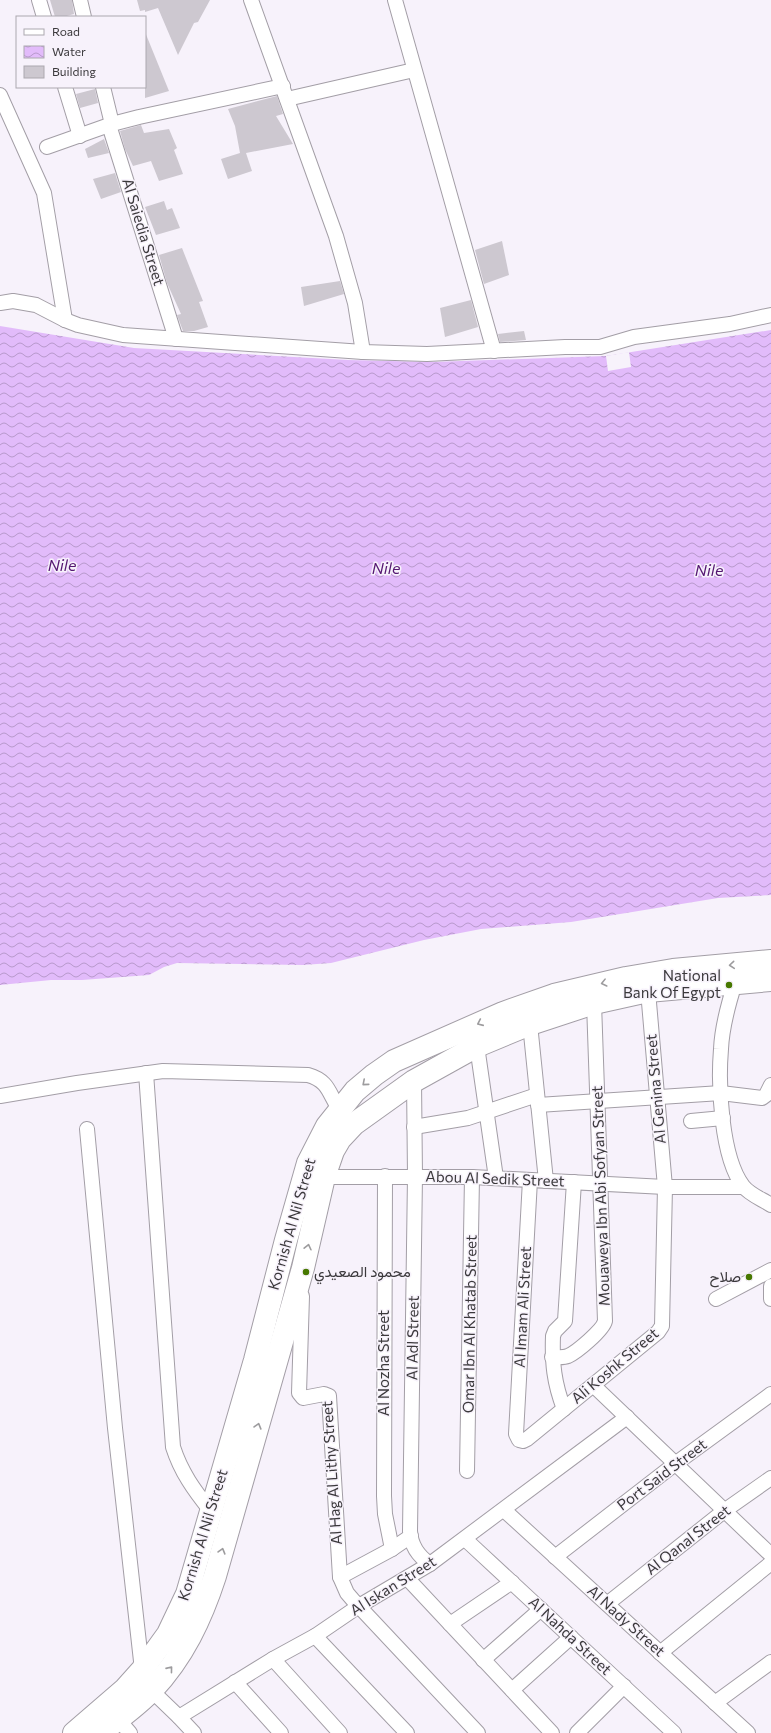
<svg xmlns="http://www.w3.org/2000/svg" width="771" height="1733" font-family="Commissioner,Vazirmatn,sans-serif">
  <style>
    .water { fill: url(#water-waves) }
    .pier { fill: #f7f2fb }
    .building { fill: #cdc8d0 }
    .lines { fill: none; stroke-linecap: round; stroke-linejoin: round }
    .minor-casing { stroke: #a39ea6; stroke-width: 16 }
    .primary-casing { stroke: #a39ea6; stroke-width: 24 }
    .minor { stroke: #fff; stroke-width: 14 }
    .primary { stroke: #fff; stroke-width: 22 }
    .oneway { stroke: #9d9c9e }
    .poi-dot { fill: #477800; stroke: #f7f2fb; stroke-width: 1.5 }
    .labels { text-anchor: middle; stroke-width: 3; stroke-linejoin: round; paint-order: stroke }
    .street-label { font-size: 15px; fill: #3b393c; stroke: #f7f2fb }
    .poi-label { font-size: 15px; fill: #3b393c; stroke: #f7f2fb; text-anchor: end }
    .water-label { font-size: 16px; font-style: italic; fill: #551772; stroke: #f7f2fb }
  </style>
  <defs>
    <pattern id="water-waves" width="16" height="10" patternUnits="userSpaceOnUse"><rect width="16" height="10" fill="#e2bbfa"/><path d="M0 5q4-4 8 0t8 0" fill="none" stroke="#b899cc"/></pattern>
  </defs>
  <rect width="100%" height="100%" fill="#f7f2fb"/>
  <polygon class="water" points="0,326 134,348 348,360 433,362 606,356 771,330 771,895 718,898 571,922 481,929 424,940 331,963 303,965 177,963 164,967 149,975 82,980 51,980 0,985"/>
  <polygon class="pier" points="629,352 631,367 608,371 606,356"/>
  <g class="building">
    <polygon points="50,0 72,0 74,14 63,17 55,17"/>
    <polygon points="137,0 210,0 198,22 194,23 178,55 158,8 145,12 145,10 140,11"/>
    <polygon points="145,32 169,91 145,98"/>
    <polygon points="95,89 98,103 80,108 76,94"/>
    <polygon points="277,96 283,114 276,116 293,144 246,153 252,171 228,179 221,159 240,153 235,126 228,109"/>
    <polygon points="141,125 144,133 169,129 177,148 174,150 183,174 159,181 151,161 133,166 125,149 120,131"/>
    <polygon points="104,139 109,153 88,158 85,149"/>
    <polygon points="115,173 121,192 101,199 93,179"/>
    <polygon points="164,201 167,210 172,208 180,228 156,235 145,207"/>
    <polygon points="502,241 509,275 484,284 475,250"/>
    <polygon points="182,248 203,301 199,302 208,327 194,331 183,331 177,315 181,314 167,283 159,255"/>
    <polygon points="340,281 344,294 304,306 301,287"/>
    <polygon points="471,300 478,327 445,337 440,308"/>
    <polygon points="524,331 526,340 500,342 498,334"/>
  </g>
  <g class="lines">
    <defs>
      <g id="minor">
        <polyline points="39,0 44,17"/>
        <polyline points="80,0 84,17"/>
        <polyline points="251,0 336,236 355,303 363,352"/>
        <polyline points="395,0 494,351"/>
        <polyline points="65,87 80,136"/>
        <polyline points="103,87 112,124"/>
        <polyline points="0,95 44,193 65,320"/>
        <polyline points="287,99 414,70"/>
        <polyline points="109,125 176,339"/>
        <polyline points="47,147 112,124 139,117 283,86"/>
        <polyline points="0,303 13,301 36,305 65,320 78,325 123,335 363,352 427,354 565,347 600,347 634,337 730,324 771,315"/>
        <path d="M735,983c-7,22 -13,43 -14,66 -3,36 0,108 22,137 7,9 19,13 28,19"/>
        <polyline points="530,1024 546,1181"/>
        <polyline points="477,1046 496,1178"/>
        <path d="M146,1073l27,374c8,25 21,43 37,63"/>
        <path d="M414,1081l1,95 -5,355c1,15 8,25 20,33"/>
        <path d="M0,1096l77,-13 86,-12 145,4c25,7 20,24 36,39"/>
        <polyline points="538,1105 721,1093 762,1098 766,1095 771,1085"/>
        <polyline points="691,1121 723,1118"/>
        <polyline points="414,1127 468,1118 537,1095"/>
        <polyline points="87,1129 115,1428 142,1670"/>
        <polyline points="385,1176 384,1496 385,1514 392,1549"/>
        <polyline points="324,1177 472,1177 665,1187 743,1187"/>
        <polyline points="530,1180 516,1434 519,1440 523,1441 527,1439 658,1332 662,1326 665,1187 648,991"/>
        <polyline points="771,1286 771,1299"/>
        <polyline points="302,1296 299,1393 303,1398 324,1394 329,1396 340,1577 347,1593 353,1600 478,1733"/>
        <polyline points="716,1299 771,1270"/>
        <path d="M552,1357c6,0 11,1 16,-1 9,-4 35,-26 37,-35l-11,-318"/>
        <polyline points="593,1385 771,1555"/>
        <path d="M564,1409c-10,-26 -12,-46 -11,-73l2,-5 10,-10 9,-139"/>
        <polyline points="467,1471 472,1177"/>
        <polyline points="504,1510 748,1733"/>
        <polyline points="465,1539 674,1733"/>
        <polyline points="555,1557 675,1464 771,1394"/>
        <polyline points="340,1577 392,1549 411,1536"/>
        <polyline points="407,1578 552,1733"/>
        <polyline points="607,1604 724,1511 771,1478"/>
        <polyline points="450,1624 512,1582"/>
        <polyline points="315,1636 407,1733"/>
        <polyline points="660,1653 771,1563"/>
        <polyline points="273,1659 340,1733"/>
        <polyline points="483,1660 541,1609"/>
        <polyline points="235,1682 281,1733"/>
        <polyline points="512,1690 571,1637"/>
        <polyline points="152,1691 179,1717 273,1659 315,1636 359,1606 430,1564 627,1417"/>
        <polyline points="715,1703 771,1662"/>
        <polyline points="179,1717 194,1733"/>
        <polyline points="118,1719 130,1733"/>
        <polyline points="577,1733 624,1686"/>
      </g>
      <g id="primary">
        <polyline points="74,1733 125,1689 142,1670 168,1634 187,1594 255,1360 286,1240 308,1163 327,1126 355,1091 374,1075 394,1061 503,1013 554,995 626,978 673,970 771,961"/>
        <path d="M100,1733c17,-13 37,-27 52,-43 31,-33 49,-71 63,-114l88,-308 21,-91 9,-26 7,-12 14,-15 60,-43 63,-35 53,-22 64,-21 54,-12 123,-11"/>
      </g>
    </defs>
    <use href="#minor" class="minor-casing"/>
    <use href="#primary" class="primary-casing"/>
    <use href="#minor" class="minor"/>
    <use href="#primary" class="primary"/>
  </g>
  <defs><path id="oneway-chevron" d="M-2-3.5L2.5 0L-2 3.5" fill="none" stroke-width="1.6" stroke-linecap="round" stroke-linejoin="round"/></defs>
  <g class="oneway">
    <use href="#oneway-chevron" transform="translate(732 965) rotate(175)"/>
    <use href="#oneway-chevron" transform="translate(604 983) rotate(166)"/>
    <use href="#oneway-chevron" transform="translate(480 1023) rotate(156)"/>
    <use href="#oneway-chevron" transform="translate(365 1083) rotate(139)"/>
    <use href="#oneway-chevron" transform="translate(308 1247) rotate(-77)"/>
    <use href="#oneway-chevron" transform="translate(258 1426) rotate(-74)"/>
    <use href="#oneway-chevron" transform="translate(222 1551) rotate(-74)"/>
    <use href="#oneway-chevron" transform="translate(170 1669) rotate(-51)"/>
  </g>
  <g class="poi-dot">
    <circle cx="729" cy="985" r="4"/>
    <circle cx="306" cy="1272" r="4"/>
    <circle cx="749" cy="1277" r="4"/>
  </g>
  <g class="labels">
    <g class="street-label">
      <text transform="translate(143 232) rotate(73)" y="5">Al Saiedia Street</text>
      <text transform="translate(656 1089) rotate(-95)" y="5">Al Genina Street</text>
      <text transform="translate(495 1179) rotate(2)" y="5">Abou Al Sedik Street</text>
      <text transform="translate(601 1196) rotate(-92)" y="5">Mouaweya Ibn Abi Sofyan Street</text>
      <text transform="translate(292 1224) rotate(-74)" y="5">Kornish Al Nil Street</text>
      <text transform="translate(523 1307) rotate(-87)" y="5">Al Imam Ali Street</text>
      <text transform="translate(470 1324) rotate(-89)" y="5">Omar Ibn Al Khatab Street</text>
      <text transform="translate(413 1338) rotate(-89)" y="5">Al Adl Street</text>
      <text transform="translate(384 1363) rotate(-90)" y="5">Al Nozha Street</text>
      <text transform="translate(615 1366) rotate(-40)" y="5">Ali Koshk Street</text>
      <text transform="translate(332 1473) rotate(-94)" y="5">Al Hag Al Lithy Street</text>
      <text transform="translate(662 1475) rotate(-37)" y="5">Port Said Street</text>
      <text transform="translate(203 1535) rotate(-73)" y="5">Kornish Al Nil Street</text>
      <text transform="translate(688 1540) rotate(-38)" y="5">Al Qanal Street</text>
      <text transform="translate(393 1586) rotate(-32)" y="5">Al Iskan Street</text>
      <text transform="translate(626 1621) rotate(42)" y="5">Al Nady Street</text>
      <text transform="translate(570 1636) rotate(43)" y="5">Al Nahda Street</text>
    </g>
    <g class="poi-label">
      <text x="721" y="981">National<tspan x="721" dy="17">Bank Of Egypt</tspan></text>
      <text x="314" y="1277" text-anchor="start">محمود الصعيدي</text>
      <text x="741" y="1282">صلاح</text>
    </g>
    <g class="water-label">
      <text x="62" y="571">Nile</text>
      <text x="386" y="574">Nile</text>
      <text x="709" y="576">Nile</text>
    </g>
  </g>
  <rect x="16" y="16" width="130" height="72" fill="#f7f2fb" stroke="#aca8af"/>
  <rect x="24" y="29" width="20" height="6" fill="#ffffff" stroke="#aca8af"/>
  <text x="52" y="36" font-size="12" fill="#3b393c">Road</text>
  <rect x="24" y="46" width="20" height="12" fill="url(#water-waves)" stroke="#aca8af"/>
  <text x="52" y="56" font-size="12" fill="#3b393c">Water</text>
  <rect x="24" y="66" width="20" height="12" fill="#cdc8d0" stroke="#aca8af"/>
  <text x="52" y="76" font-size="12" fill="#3b393c">Building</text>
</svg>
